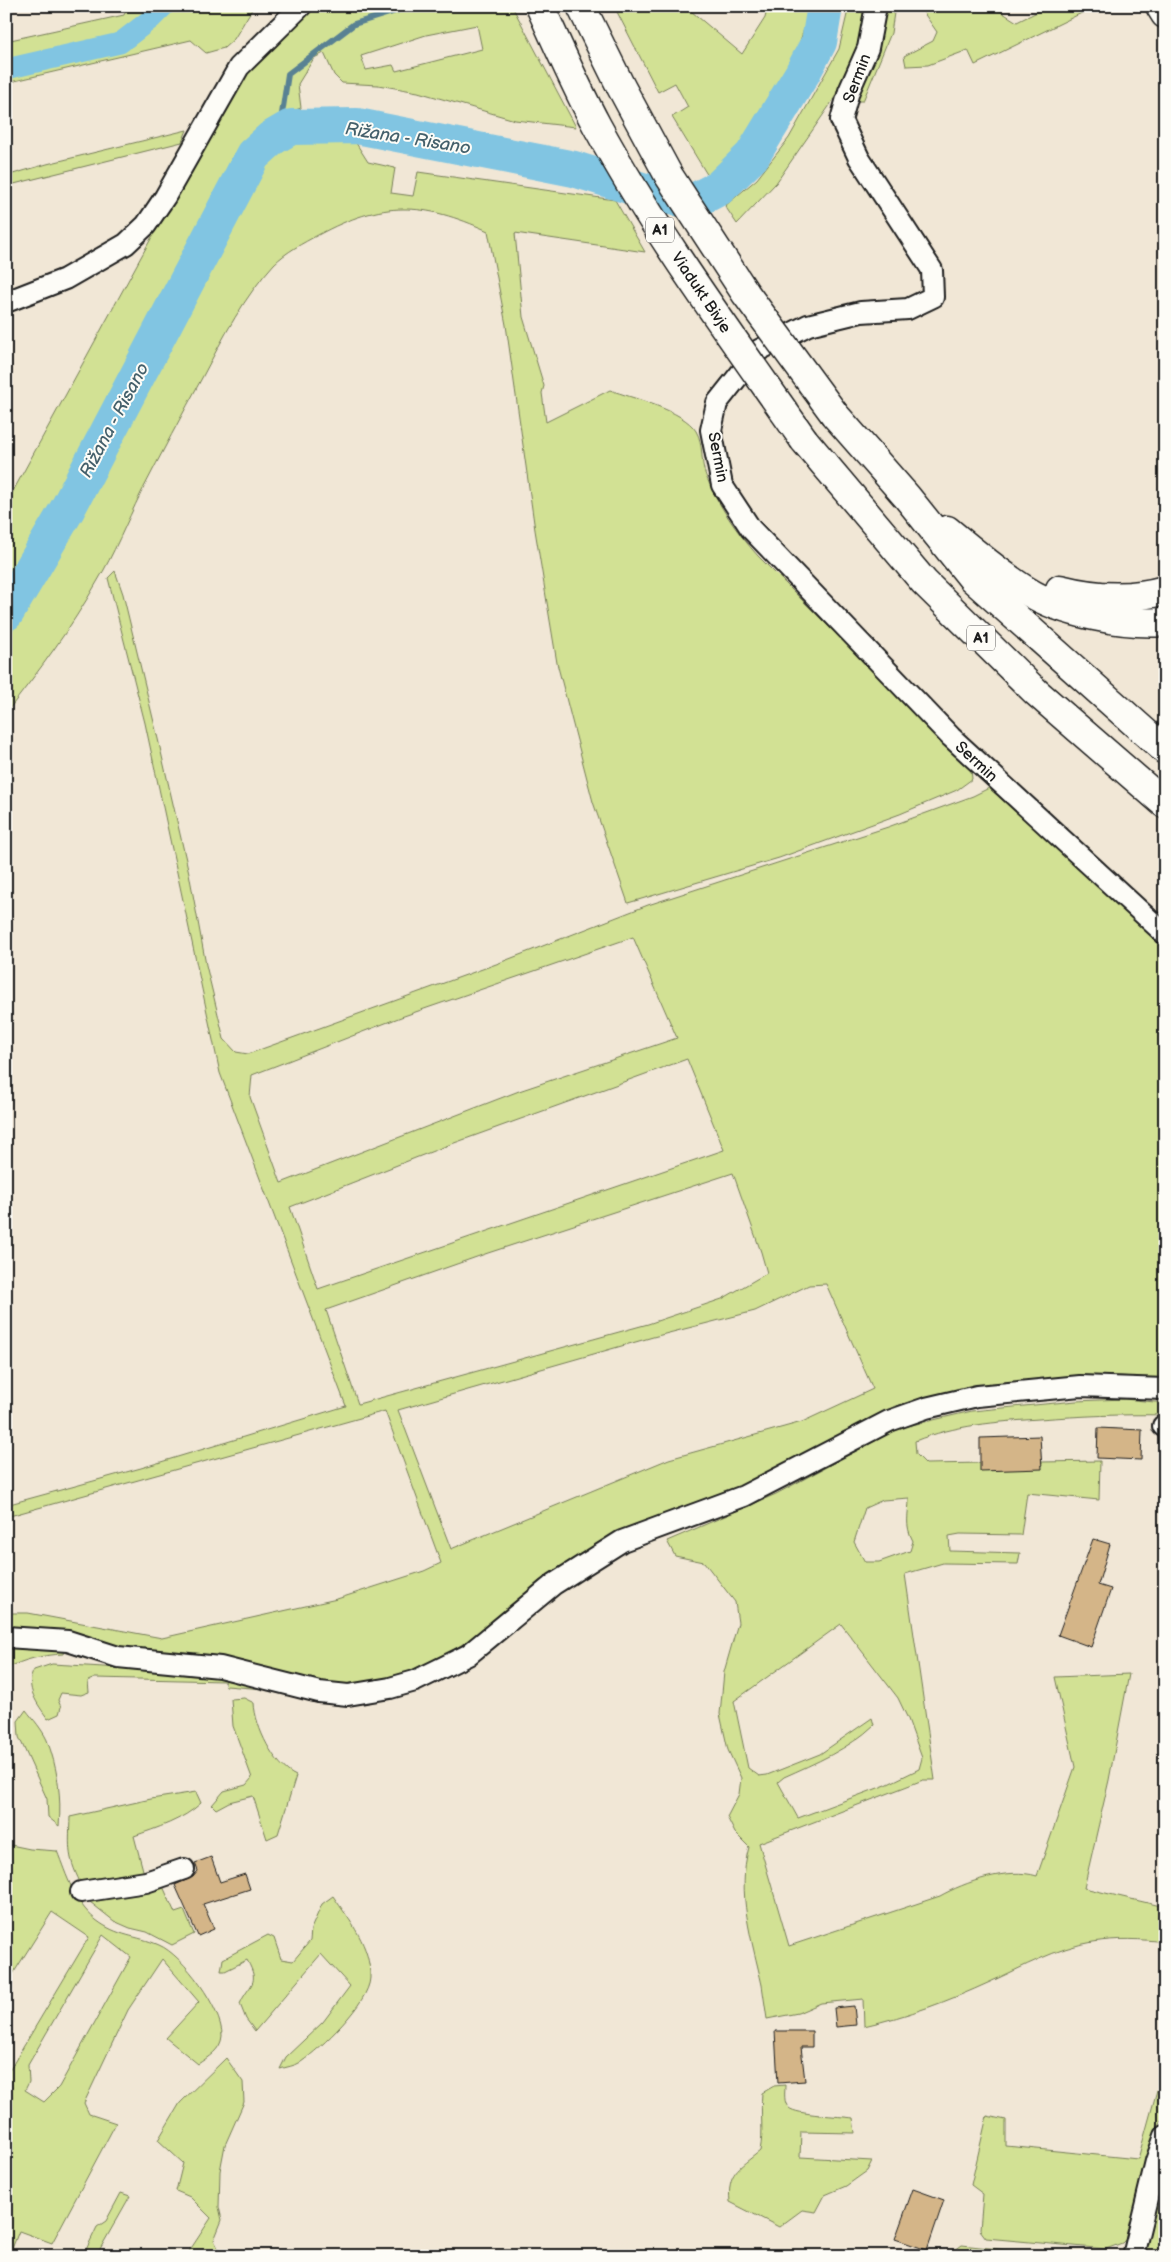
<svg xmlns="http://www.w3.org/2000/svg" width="1171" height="2262" font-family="'Balsamiq Sans',sans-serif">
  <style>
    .green { fill: #d2e194; stroke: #777e58; fill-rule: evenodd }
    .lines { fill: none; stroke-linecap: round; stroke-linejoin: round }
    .stream { stroke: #598193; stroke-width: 6 }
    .canal { stroke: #81c5e2; stroke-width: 21 }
    .river { stroke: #81c5e2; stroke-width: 36 }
    .building { fill: #d4b588; stroke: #1c1c1c }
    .minor-casing { stroke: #1c1c1c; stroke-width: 24 }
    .highway-casing { stroke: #1c1c1c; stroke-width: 31 }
    .minor { stroke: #fdfcf7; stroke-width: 20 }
    .highway { stroke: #fdfcf7; stroke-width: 28 }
    .highway-bridge-casing { stroke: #1c1c1c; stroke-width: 31; stroke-linecap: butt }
    .highway-bridge { stroke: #fdfcf7; stroke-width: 28 }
    .labels { text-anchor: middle; stroke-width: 4; stroke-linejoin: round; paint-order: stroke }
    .shield { fill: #fdfcf7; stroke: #605f5e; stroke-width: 1 }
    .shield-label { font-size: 15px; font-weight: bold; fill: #1c1c1c }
    .street-label { font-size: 16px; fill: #1c1c1c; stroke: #fdfcf7 }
    .water-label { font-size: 18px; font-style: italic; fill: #44606b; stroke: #fdfcf7 }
  </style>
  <rect width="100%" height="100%" fill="#f1e7d6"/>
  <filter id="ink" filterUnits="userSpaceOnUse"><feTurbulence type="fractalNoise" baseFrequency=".02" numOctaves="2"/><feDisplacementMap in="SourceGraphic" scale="10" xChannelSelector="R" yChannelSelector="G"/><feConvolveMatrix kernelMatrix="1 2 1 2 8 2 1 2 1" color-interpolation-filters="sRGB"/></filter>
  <g filter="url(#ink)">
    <g class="green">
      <polygon points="128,6 254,6 234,39 224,48 206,53 191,40 6,83 6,41 124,15"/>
      <path d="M313,6h199l64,121 -61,-7 -97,-28 -40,-7 -36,-2 -8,-8 -10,-22 -10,5 -16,26 3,24 -14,5 -35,27 -16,22 -38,69 -137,271 -55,100v-98l212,-388 32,-47zM477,25l5,24 -86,22 -3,-6 -27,5 -5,-14 65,-21z"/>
      <path d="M614,6h71l57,48 23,-36 3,-12h42c-10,45 -35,102 -64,139 -10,13 -23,24 -35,36l-39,-64 16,-10 -13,-24 -17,9z"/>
      <polygon points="849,6 869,6 861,43 851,70 830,105 776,183 737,224 725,206 757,179 789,138 839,49"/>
      <polygon points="884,6 895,6 891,33 863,101 851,101"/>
      <polygon points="919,6 992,6 1017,22 1049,6 1096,6 975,65 968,50 928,65 906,66 904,56 933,41 937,32"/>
      <polygon points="187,130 182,142 6,186 6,176 47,164"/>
      <path d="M317,138l39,5 12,19 27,6 -4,25 22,3 5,-24 197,28 30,52 -130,-19 8,84 21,69 -2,7 4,29 64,-32c22,8 73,20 86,41 8,13 4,31 10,45 13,31 30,55 52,80l213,213 1,10 -15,11 -57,24 -121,44 -151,45 -35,-101 -36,-139 -22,-133 -29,-205 -18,-94c-65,-29 -105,-31 -170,4 -15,8 -32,17 -44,29 -30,33 -50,72 -71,112 -21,39 -42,78 -62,117 -15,30 -27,61 -44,89 -26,46 -58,89 -91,131v-76l139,-252 118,-226 30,-16z"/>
      <path d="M115,571l8,23 35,145 31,134 17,92 18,74 12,13 12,2 251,-91 149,-58 240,-78 85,-31 16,-8 125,109 51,51v431l-45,-3 -75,3 -66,6 -84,21 -157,84 -140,57 -59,34 -51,48 -69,41 -42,14 -38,2 -242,-39c-29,-12 -59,-21 -91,-17v-17h22l134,25 175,-39 87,-28 17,-8 -56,-152 -379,106v-12l135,-37 205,-62 -126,-333 -75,-350 -37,-145zM633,937l44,101 -158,53 -238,92 -31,-86 2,-22 149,-58zM687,1059l37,91 -406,139 -28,-82 156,-61zM733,1173l28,79 6,21 -45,26 -74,25 -290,80 -32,-94 162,-57zM826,1284l47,105 -71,33 -133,37 -218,90 -53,-139 255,-73 102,-26 54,-26z"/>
      <path d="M1124,1399l41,4v12c-43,-1 -84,1 -126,4 -43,3 -84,6 -124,22l1,13 10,10 174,-3 -1,39 -72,-7 -6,42 -61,-1 -11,2 1,15 70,2 -2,11 -75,-1 -38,11 30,206h-12l-164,63 30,103 151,-50c25,-14 68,-29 97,-20l38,-109 -20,-90 74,-3 -20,106 -25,108 81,19v35c-25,-3 -48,-4 -72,0 -37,6 -70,25 -103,40 -41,19 -82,34 -126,44l-1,-27 -42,4 -23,10 -31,6c-2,-11 -3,-23 -5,-34 -10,-45 -26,-92 -13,-138l-14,-14 -8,-16 12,-23 2,-16 -13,-28 -8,-36 4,-42 14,-49 -3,-21 -31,-40 -29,-6 -8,-15 109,-47 123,-66 73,-17 104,-10zM909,1498c0,18 -5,26 4,43l-3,10 -31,11h-14l-11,-20 11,-34 18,-8zM841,1624l57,74 10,21 14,39 -3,11 -33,16 -88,33 -20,-36 6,-5c31,-14 65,-28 90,-52l-2,-7 -52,36 -53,21 -8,1 -11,-8 -14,-67z"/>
      <path d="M6,1643l59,4 -2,7c-19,1 -40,5 -57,15z"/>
      <path d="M52,1664l172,10 42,10 -2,5 -38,-3 -2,-5 -129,-3 -7,3 1,11 -8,3 -20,-2 -3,7 3,7 -2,7 -11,5c-10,-14 -24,-32 -14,-49z"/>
      <path d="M244,1698l10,5c1,24 20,63 42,73l-18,58 -11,5 -14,-43 -24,6 -13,7 -4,-4 12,-14 22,-6 6,-7 -19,-52 -2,-27z"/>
      <path d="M26,1710c7,9 16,19 21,30 10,26 15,57 12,86l-11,-9 -1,-18 -28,-62 -1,-16z"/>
      <path d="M196,1792l5,11c-18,17 -44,25 -67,33l10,38 -61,14c-16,-31 -14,-38 -13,-71l81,-18z"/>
      <path d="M6,1844l24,5 27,2c10,25 17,51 39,69 22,17 40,15 63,25 24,10 64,65 63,91 -1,14 -14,21 -24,28l-32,-26 33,-36 -37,-43 -34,51 -44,93 5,11 27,9 -64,120 -33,-12 -10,25h-3v-180l83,-139 -37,-25 -46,73zM103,1935l28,22 -72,130 -15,15 -19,-12 4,-8 -1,-17z"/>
      <polygon points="161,1882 175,1913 184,1910 194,1934 172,1945 147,1932 130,1928 114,1921 90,1902 89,1895"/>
      <path d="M333,1896c17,25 38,50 37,82 -1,25 -49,70 -69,84 -6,4 -15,5 -21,7l6,-12 37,-35 27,-36 -29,-32 -66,77 -9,-12 -6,-15c9,-21 21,-19 7,-44l-22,11h-4l2,-12 45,-24 6,3 7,21 12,2 17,-20 1,-12 11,-25z"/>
      <polygon points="226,2058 243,2082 244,2102 225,2145 220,2171 219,2207 222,2220 214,2240 222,2256 186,2256 211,2218 190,2197 176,2191 183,2163 158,2140 180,2103"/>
      <path d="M785,2085c0,7 -2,18 4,23 8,7 51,8 64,10l2,15 -54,-1 -1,25 72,4 -5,10 -21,15 -21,9 -9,17 -14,-2 -23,17 -49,-25c-3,-30 8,-33 30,-51 4,-20 0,-38 2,-58l12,-7z"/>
      <polygon points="1157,2090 1165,2090 1165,2112 1158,2130 1129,2236 1122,2243 1106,2249 986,2238 980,2230 983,2194 971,2185 987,2116 1006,2120 1006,2146 1138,2159"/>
      <polygon points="1165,2170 1165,2256 1143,2256"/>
      <polygon points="121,2193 130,2196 96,2256 83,2256 97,2227 106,2221"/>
      <polygon points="962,2245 1060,2256 947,2256"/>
    </g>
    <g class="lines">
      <g class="stream">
        <polyline points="141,6 151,19"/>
        <polyline points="279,134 288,74 354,24 412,6"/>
      </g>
      <polyline class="canal" points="6,69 120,43 151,19 164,6"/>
      <polyline class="river" points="6,613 68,508 253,155 272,138 291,127 357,126 574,169 658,195 694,201 719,188 752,156 802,74 819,42 825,6"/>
    </g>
    <g class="building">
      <polygon points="1098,1428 1142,1430 1141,1460 1097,1458"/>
      <polygon points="1040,1436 1042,1469 980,1471 980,1438"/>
      <polygon points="1093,1539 1110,1544 1098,1585 1111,1589 1091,1647 1058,1635"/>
      <polygon points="211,1857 220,1882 245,1874 250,1889 203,1904 214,1929 198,1936 175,1885 193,1877 198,1871 195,1863"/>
      <polygon points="854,2006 856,2025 836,2027 834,2008"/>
      <polygon points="775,2031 812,2031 812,2047 801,2047 805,2081 778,2083"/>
      <polygon points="913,2189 944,2200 927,2250 895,2239"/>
    </g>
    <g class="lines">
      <defs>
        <g id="minor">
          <polyline points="876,6 868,48 849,91 841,120 859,158 932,270 933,297 908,309 861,312 808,325 759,350 717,403 711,430 722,485 751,529 951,737 1165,934"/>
          <polyline points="6,302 65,279 126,244 146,225 165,197 239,67 301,6"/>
          <polyline points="1163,1426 1165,1426"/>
          <polyline points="6,1637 68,1641 118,1657 220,1667 319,1692 348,1695 390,1688 415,1681 468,1655 554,1584 622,1541 744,1496 889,1421 926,1408 977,1396 1080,1386 1165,1389"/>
          <polyline points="81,1892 146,1882 184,1869"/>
          <polyline points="1133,2256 1156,2161 1165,2136"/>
        </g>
        <g id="highway">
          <polyline points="1160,6 1165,14"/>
          <polyline points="835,415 907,497 972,578 1165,750"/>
          <polyline points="804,440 924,582 1036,692 1165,804"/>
          <path d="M947,530c24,20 54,45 80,61 35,22 96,34 138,31"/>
          <path d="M1060,589c35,9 70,11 105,1"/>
        </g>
      </defs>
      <use href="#minor" class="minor-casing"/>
      <use href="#highway" class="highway-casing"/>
      <use href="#minor" class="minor"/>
      <use href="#highway" class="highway"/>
      <defs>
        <g id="highway-bridge">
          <path d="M540,6c18,40 36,81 57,120 60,110 135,211 207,314"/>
          <polyline points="581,6 621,87 669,176 746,294 835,415"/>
        </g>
      </defs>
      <use href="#highway-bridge" class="highway-bridge-casing"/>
      <use href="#highway-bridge" class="highway-bridge"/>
    </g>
  </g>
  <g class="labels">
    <g class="shield">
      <rect x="646" y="217.5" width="28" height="25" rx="4"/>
      <rect x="967" y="625.5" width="28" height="25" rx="4"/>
    </g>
    <g class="shield-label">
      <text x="660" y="235">A1</text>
      <text x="981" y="643">A1</text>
    </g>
    <g class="street-label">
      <text transform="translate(856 78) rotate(-69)" y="6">Sermin</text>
      <text transform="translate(702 292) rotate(56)" y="6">Viadukt Bivje</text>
      <text transform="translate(719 457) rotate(79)" y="6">Sermin</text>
      <text transform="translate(977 761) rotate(43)" y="6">Sermin</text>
    </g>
    <g class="water-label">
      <text transform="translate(408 138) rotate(9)" y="6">Rižana - Risano</text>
      <text transform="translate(114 420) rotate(-62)" y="6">Rižana - Risano</text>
    </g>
  </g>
  <rect width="1171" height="2262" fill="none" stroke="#fdfcf7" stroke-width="25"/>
  <rect x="12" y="12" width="1146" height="2237" fill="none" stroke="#1c1c1c" stroke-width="2" filter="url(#ink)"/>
</svg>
